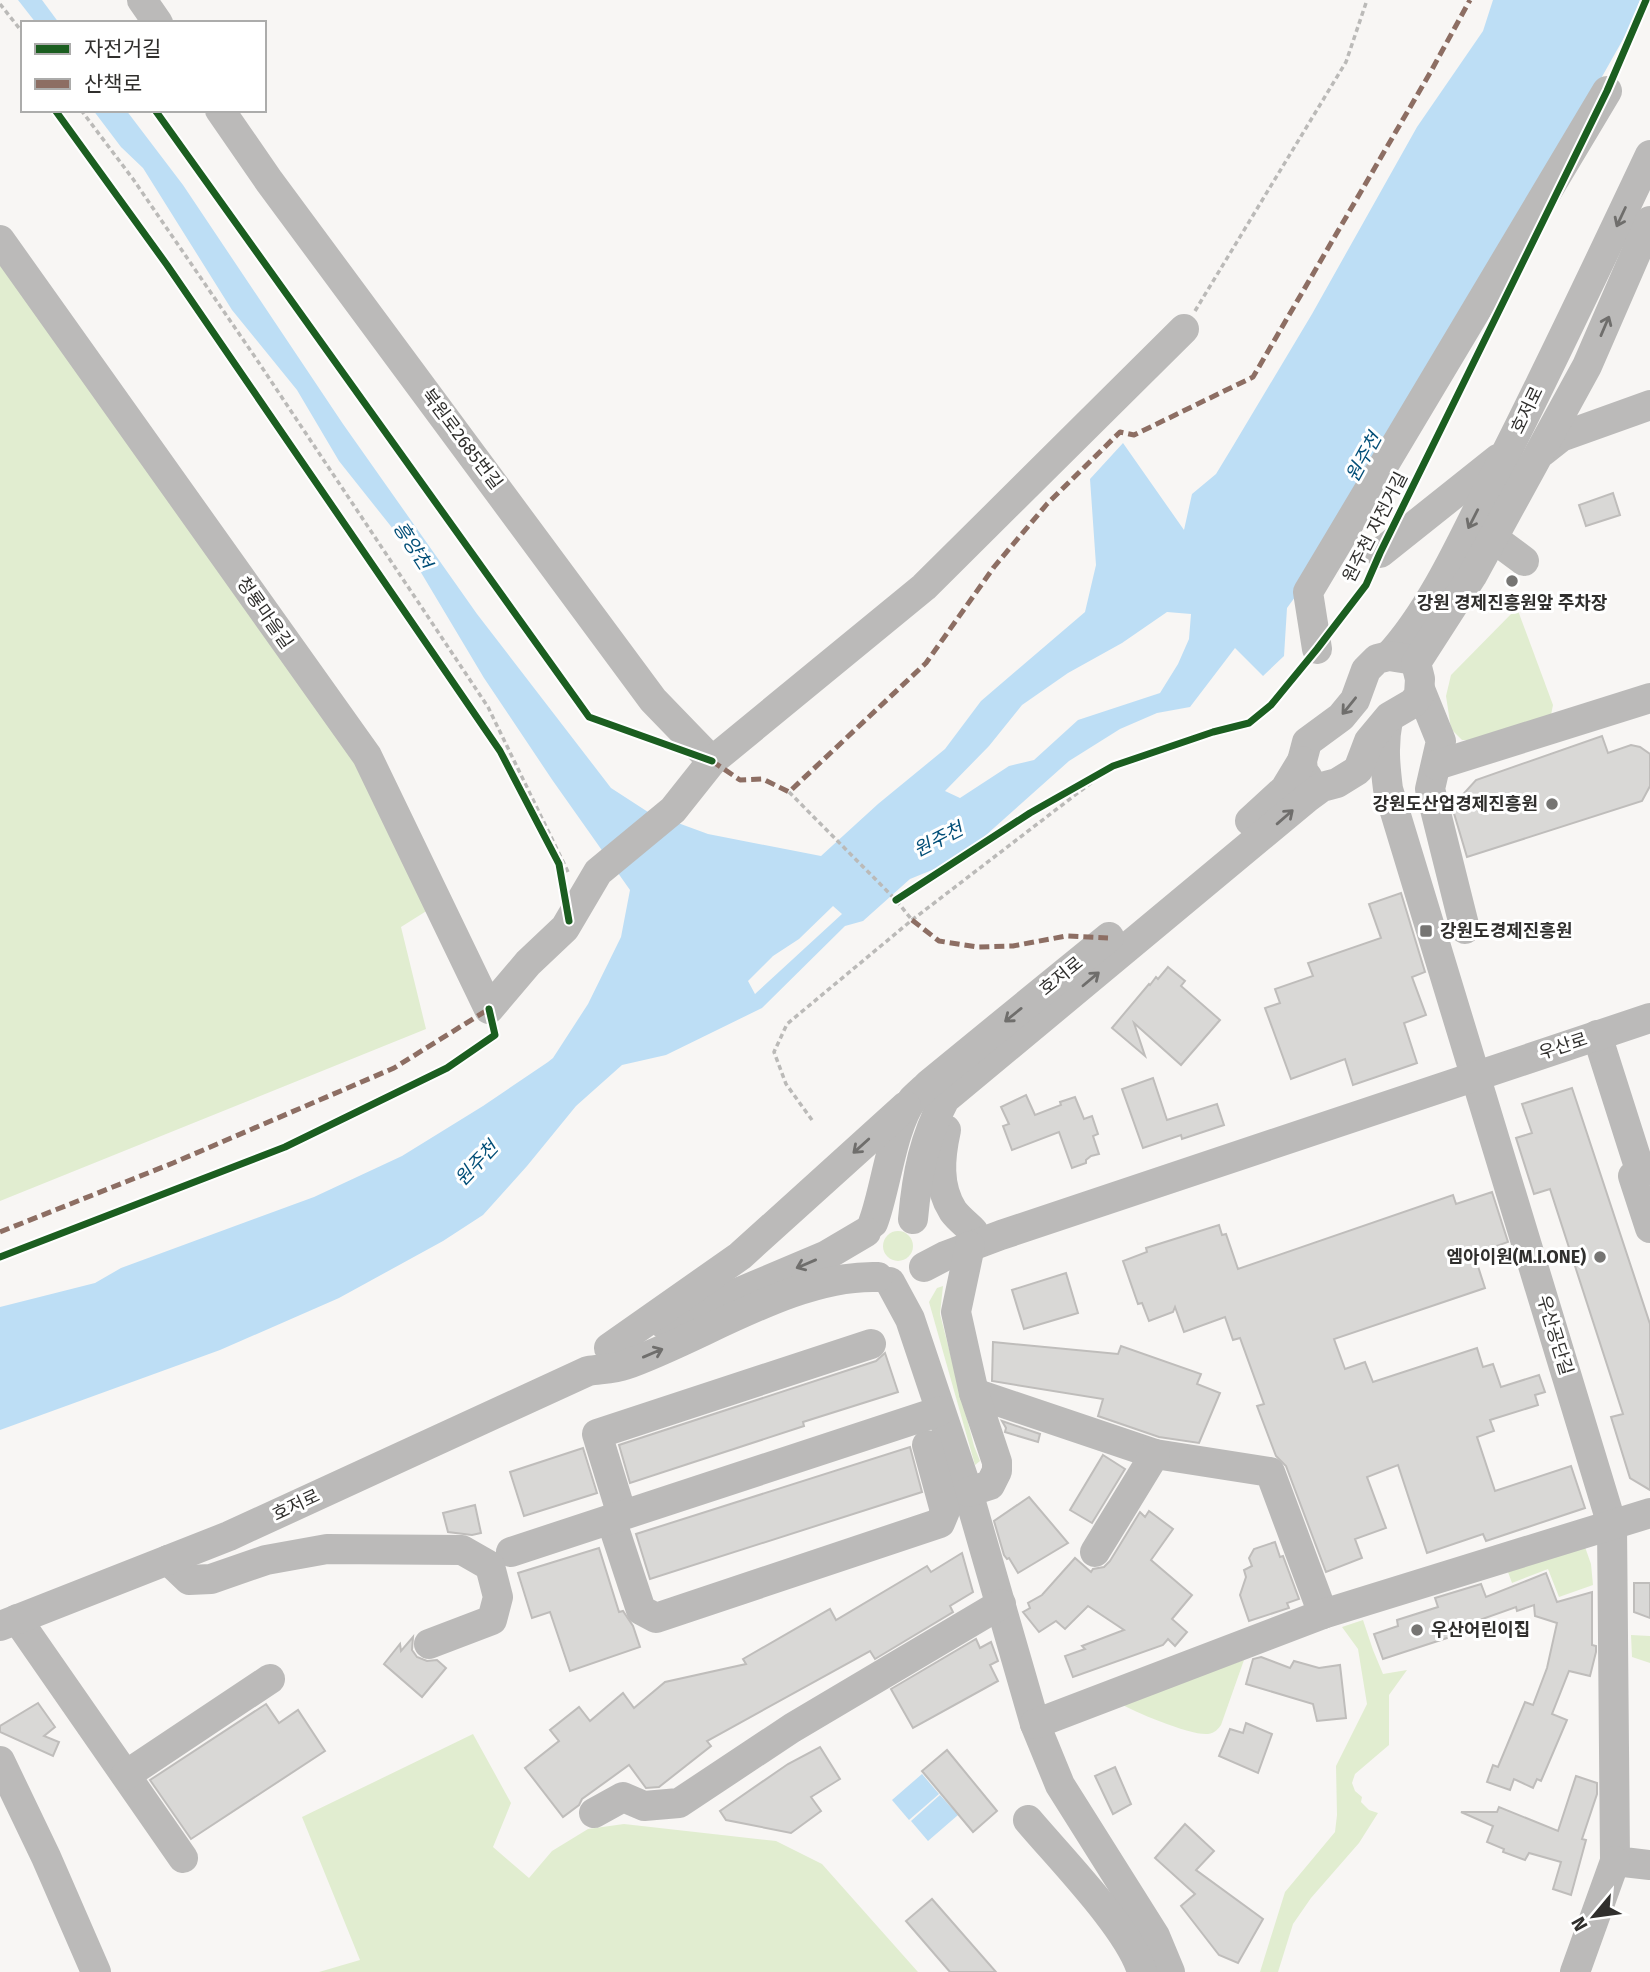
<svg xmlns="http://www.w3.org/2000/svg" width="1650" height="1972" font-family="'Fira Sans','Noto Sans KR',sans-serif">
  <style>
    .green { fill: #e1edd0 }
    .water { fill: #bddef5; fill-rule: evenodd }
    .building { fill: #d9d8d6; stroke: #bfbdbb; stroke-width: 2 }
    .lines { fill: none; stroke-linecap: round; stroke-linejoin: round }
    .path { stroke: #bbbab8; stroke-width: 3.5; stroke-dasharray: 5 3.5; stroke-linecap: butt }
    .minor { stroke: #bbbab9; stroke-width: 30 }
    .quiet { stroke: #8d6e63; stroke-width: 5; stroke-dasharray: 10 5; stroke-linecap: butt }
    .cycleway-casing { stroke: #fff; stroke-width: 11 }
    .cycleway { stroke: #1b5e20; stroke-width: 7 }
    .oneway { stroke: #6f6e6c }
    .poi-dot { fill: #767573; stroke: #fff; stroke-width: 2.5 }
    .labels { text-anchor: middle; stroke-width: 6; stroke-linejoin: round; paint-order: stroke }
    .street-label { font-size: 18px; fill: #302f2d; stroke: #fff }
    .poi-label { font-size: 18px; font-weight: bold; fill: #302f2d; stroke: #fff; text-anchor: end }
    .water-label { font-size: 19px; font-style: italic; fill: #034f78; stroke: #fff }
  </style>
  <rect width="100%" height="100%" fill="#f8f6f4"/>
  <g class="green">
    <polygon points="0,258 334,720 428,910 401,927 426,1029 0,1201"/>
    <polygon points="1517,608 1553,705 1551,715 1469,740 1462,740 1451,729 1446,696 1451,675"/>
    <circle cx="898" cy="1246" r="15"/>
    <polygon points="943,1286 940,1314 974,1446 980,1461 975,1465 929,1302 937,1288"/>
    <polygon points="1585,1547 1591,1564 1593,1585 1559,1597 1548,1569 1512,1583 1508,1572"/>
    <polygon points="1363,1620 1373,1650 1383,1674 1407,1670 1389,1695 1389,1745 1355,1774 1352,1783 1355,1791 1362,1797 1361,1802 1369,1810 1378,1813 1359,1843 1311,1898 1293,1924 1278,1972 1260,1972 1285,1892 1335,1832 1337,1815 1336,1766 1367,1704 1358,1649 1342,1627"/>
    <polygon points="1631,1635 1650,1636 1650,1663 1632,1657"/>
    <path d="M1244,1660l-23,65c-3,4 -6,8 -13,9 -16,2 -74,-22 -89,-31z"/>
    <polygon points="473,1734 511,1803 493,1847 529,1878 552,1851 588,1829 624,1824 776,1841 822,1864 918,1972 319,1972 360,1960 302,1817"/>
  </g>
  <g class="water">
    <polygon points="18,0 42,0 59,23 36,23"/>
    <path d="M1493,0h147l-10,27 -198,351 -126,204 -19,26 -3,48 -21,20 -28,-28 -45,59 -33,6 -37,16 -51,32 -93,83 -39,24 -27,11 -47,42 -18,5 -83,82 -96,47 -44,10 -46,41 -49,60 -44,49 -40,26 -104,57 -119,52 -220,80v-123l95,-24 26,-15 193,-71 88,-41 81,-50 65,-44 5,-4 35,-54 33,-67 9,-47 -77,-109 -69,-103 -83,-139 -62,-78 -42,-71 -65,-80 -89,-142 -22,-21 -28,-37h33l57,75 160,239 134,190 134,174 37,24 60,22 113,22 57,-52 67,-55 36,-48 104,-89 11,-47 -6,-86 33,-36 61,87 8,-36 24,-20 17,-28 79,-132 105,-187 66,-96zM1167,612l24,2 -2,25 -11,25 -18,29 -82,27 -44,40 -25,6 -49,32 -15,-7 44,-45 33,-41 46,-32 54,-30zM833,906l9,8 -87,80 -7,-13 25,-25 26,-17z"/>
    <polygon points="922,1774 939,1794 909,1820 892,1800"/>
    <polygon points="940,1795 958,1815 928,1841 911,1821"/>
  </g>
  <g class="building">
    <polygon points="1613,493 1620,515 1586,526 1579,505"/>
    <polygon points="1602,736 1608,753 1631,745 1640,747 1650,754 1650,786 1642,801 1467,857 1453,810 1457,801 1476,780"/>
    <polygon points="1401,893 1425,972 1412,977 1426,1015 1404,1023 1417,1063 1353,1085 1345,1059 1291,1079 1265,1008 1280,1003 1275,989 1313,976 1308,963 1381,938 1369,904"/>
    <polygon points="1168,967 1185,981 1181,986 1220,1020 1181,1065 1134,1023 1145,1056 1112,1028 1149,984 1150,985 1156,977 1158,979"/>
    <polygon points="1153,1078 1167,1120 1217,1104 1224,1125 1182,1139 1181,1135 1143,1148 1122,1089"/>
    <polygon points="1572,1088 1650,1324 1650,1490 1630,1478 1611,1417 1623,1414 1550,1189 1534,1194 1516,1138 1532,1133 1522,1104"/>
    <polygon points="1026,1095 1035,1115 1061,1105 1060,1102 1075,1097 1084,1119 1092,1116 1098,1134 1093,1136 1099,1154 1091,1156 1086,1160 1086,1163 1072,1168 1059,1132 1012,1150 1003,1126 1009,1124 1001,1107"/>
    <polygon points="1492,1192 1508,1242 1474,1254 1485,1288 1334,1339 1345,1369 1365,1362 1373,1382 1477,1348 1483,1367 1493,1364 1501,1387 1539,1375 1545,1392 1535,1395 1538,1405 1490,1420 1494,1431 1477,1437 1495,1491 1571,1466 1585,1508 1486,1541 1483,1534 1427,1553 1398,1465 1367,1477 1386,1528 1355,1539 1362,1558 1326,1572 1286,1466 1276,1456 1257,1406 1264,1404 1240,1338 1233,1340 1225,1317 1184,1332 1175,1307 1173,1312 1149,1321 1142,1303 1138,1304 1123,1261 1147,1252 1146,1248 1219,1225 1222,1235 1226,1234 1238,1269 1453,1195 1456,1204"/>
    <polygon points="1066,1273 1078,1313 1024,1329 1012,1290"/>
    <polygon points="993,1342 1118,1354 1121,1346 1201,1374 1197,1384 1220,1393 1199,1443 1159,1437 1098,1416 1103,1399 992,1381"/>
    <polygon points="885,1353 898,1392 803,1422 804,1426 630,1483 619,1445 876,1361"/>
    <polygon points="1002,1421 1040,1434 1038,1442 1005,1432 1006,1428"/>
    <polygon points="910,1447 922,1492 650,1579 636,1534"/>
    <polygon points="583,1448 597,1493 524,1516 510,1472"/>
    <polygon points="1103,1455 1125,1469 1092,1523 1070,1510"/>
    <polygon points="1029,1497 1068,1543 1018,1573 1009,1558 1007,1559 1004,1555 994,1521"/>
    <polygon points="475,1505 481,1533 472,1535 448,1532 443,1513"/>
    <polygon points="1149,1511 1173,1529 1151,1560 1192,1595 1172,1619 1187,1632 1175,1646 1168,1639 1163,1645 1073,1677 1065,1656 1085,1649 1082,1646 1124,1630 1088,1606 1065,1629 1056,1621 1039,1632 1023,1612 1030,1608 1028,1603 1042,1595 1075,1558 1091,1572 1093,1569 1104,1567 1110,1561 1140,1512 1145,1517"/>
    <polygon points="1275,1542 1280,1557 1283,1556 1299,1599 1287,1603 1289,1608 1249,1621 1240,1595 1246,1577 1244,1570 1252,1566 1249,1558 1254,1549"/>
    <polygon points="599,1548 619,1612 623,1611 633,1626 640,1647 570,1671 550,1612 532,1618 518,1573"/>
    <polygon points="962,1553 973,1592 950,1606 953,1612 875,1659 870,1651 707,1741 711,1746 659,1787 646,1788 629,1765 582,1799 579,1805 563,1817 525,1768 559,1741 550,1730 579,1707 590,1721 623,1693 634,1708 665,1682 746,1664 743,1659 830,1609 836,1620 927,1566 931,1572"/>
    <polygon points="1546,1573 1557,1602 1592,1592 1592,1645 1596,1646 1596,1652 1590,1676 1569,1671 1552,1714 1567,1720 1541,1781 1537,1779 1533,1788 1514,1779 1510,1790 1487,1782 1493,1765 1498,1767 1525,1702 1533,1705 1547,1668 1557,1623 1535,1616 1534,1605 1517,1611 1516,1607 1454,1629 1456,1635 1383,1659 1374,1634 1398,1626 1397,1620 1438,1607 1435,1598 1481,1584 1486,1597"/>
    <polygon points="1634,1583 1650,1583 1650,1618 1634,1612"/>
    <polygon points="413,1637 412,1650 417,1657 427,1661 437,1660 446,1668 422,1697 384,1664 400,1644 401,1651"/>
    <polygon points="976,1639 980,1648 991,1642 998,1661 990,1665 998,1681 913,1728 891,1689"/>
    <polygon points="1261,1657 1290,1668 1294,1661 1319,1668 1340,1665 1346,1718 1317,1721 1313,1704 1246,1684 1253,1659"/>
    <polygon points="38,1703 55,1727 44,1736 59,1742 53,1756 0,1732 0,1726"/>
    <polygon points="266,1704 279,1723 298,1710 325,1751 191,1839 150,1780"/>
    <polygon points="1246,1723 1272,1734 1258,1773 1219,1756 1230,1729 1243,1733"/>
    <polygon points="820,1747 840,1779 811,1797 821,1811 791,1833 726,1820 720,1811 788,1764"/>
    <polygon points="947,1750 997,1811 973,1832 922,1771"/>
    <polygon points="1115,1767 1131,1804 1113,1814 1095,1776"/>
    <polygon points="1576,1776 1597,1783 1597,1794 1582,1839 1586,1840 1571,1895 1553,1889 1561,1862 1529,1853 1525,1860 1503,1852 1504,1849 1487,1842 1493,1826 1461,1812 1497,1812 1499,1807 1558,1831"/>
    <polygon points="1185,1824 1214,1851 1196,1870 1263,1919 1238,1963 1219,1955 1181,1906 1195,1894 1155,1858"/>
    <polygon points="932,1899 996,1972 950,1972 906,1921"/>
  </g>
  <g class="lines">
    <g class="path">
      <polyline points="0,4 23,33"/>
      <polyline points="81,110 133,179 255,357 488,707 569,874"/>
      <polyline points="1195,311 1346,62 1367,0"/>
      <polyline points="789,792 896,900 912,920"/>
      <polyline points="812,1120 786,1084 774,1052 787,1024 912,920 1113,766"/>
    </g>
    <g class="minor">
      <polyline points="142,0 158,23"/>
      <polyline points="220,110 269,181 653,700 712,761"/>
      <polyline points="0,240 367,756 489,1009 528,963 565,928 598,872 673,810 712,761 924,587 1184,329"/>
      <polyline points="1542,452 1561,437 1650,405"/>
      <polyline points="1493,538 1524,561"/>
      <polyline points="1380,553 1498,459"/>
      <polyline points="1317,649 1308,592 1607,91"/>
      <path d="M1389,656c44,-48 76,-121 105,-179 54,-106 105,-214 156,-322"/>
      <polyline points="1420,689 1441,741 1430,789 1465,929"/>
      <path d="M1388,720c-5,24 -3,45 0,69l224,736 3,336 35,4"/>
      <polyline points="1437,765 1650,698"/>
      <polyline points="1308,778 1303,771 1302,761 1307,742 1341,717 1355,700 1366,670 1377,659 1389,656 1408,659"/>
      <polyline points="1250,821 1285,789 1302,761"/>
      <polyline points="1597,1035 1641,1173 1633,1176 1650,1228"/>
      <path d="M946,1130c-6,27 -9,56 7,81 5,7 14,14 20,20"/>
      <path d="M913,1219c4,-45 11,-81 32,-120l362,-301 15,-11 15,-4 21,-13 11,-29 20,-24 24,-14 6,-8 1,-16 -4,-16 56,-87 115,-210 63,-145"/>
      <path d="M873,1223c13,-34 19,-97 40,-124 5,-5 11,-10 16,-15l180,-147"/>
      <polyline points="924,1267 945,1256 1001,1235 1650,1018"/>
      <polyline points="890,1282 910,1319 968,1492 1035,1724 1060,1785 1155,1936 1170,1972"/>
      <polyline points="664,1324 827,1255 866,1232"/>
      <polyline points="609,1348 740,1256 906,1106"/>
      <polyline points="974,1393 1155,1454 1270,1472 1323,1614"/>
      <polyline points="968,1492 990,1485 997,1471 997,1462 974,1393 956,1312 970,1246"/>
      <polyline points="622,1515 597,1434 871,1344"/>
      <polyline points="611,1519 641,1610 656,1618 940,1523 945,1511 927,1445"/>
      <polyline points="511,1552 940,1411"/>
      <polyline points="1095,1552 1155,1454"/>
      <polyline points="168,1560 189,1580 211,1579 266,1560 327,1549 462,1550 490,1566 498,1597 492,1620 429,1644"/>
      <polyline points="17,1619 183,1858"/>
      <path d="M0,1626l229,-90 359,-165c12,-2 26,-2 37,-6 78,-27 169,-91 253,-88"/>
      <polyline points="1035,1724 1323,1614 1650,1513"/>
      <polyline points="0,1761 46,1857 96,1972"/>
      <polyline points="126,1775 270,1679"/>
      <polyline points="594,1813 623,1797 644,1806 679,1803 792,1728 1001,1604"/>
      <path d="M1028,1820c31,37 102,109 114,152"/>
      <polyline points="1575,1972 1615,1861"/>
    </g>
    <g class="quiet">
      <polyline points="712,761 740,780 763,779 789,792 926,663 994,567 1047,504 1120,432 1134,435 1253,377 1430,73 1470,0"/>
      <polyline points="912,920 939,941 977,947 1013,946 1066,936 1108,938"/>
      <polyline points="0,1232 173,1163 394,1068 489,1009"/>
    </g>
    <defs>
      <g id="cycleway">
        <polyline points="55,110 167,265 500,751 559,864 569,921"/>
        <polyline points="155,110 589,717 712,761"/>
        <polyline points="896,900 1030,813 1113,766 1213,732 1249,723 1271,705 1317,649 1366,585 1380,553 1607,91 1646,0"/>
        <polyline points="0,1257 285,1147 447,1068 495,1035 489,1009"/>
      </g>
    </defs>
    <use href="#cycleway" class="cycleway-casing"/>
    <use href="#cycleway" class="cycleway"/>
  </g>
  <defs><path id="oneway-shaft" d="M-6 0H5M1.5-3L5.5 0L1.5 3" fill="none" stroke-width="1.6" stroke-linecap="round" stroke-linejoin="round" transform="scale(1.75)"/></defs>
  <g class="oneway">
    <use href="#oneway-shaft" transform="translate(1621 217) rotate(115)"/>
    <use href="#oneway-shaft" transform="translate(1605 326) rotate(-67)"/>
    <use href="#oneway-shaft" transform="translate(1473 519) rotate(117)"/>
    <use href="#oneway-shaft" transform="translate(1349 706) rotate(129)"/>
    <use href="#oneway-shaft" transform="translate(1285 817) rotate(-41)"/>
    <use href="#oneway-shaft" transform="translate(1091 979) rotate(-40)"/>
    <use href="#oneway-shaft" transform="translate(1013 1015) rotate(141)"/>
    <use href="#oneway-shaft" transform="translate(861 1146) rotate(138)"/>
    <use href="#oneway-shaft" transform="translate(806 1264) rotate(157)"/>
    <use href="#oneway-shaft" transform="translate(653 1353) rotate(-23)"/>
  </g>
  <g class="poi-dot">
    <circle cx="1512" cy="581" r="7"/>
    <circle cx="1552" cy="804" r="7"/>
    <rect x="1419" y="924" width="14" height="14" rx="3.5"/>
    <circle cx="1600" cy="1257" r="7"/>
    <circle cx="1417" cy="1630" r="7"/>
  </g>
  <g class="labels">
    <g class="street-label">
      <text transform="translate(1527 410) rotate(-64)" y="6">호저로</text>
      <text transform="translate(462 439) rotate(53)" y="6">북원로2685번길</text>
      <text transform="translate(1375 527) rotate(-63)" y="6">원주천 자전거길</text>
      <text transform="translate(265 613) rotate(55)" y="6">청룡마을길</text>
      <text transform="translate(1061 976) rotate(-39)" y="6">호저로</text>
      <text transform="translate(1563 1046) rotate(-18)" y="6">우산로</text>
      <text transform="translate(1555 1335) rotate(73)" y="6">우산공단길</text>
      <text transform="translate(296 1505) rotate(-25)" y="6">호저로</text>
    </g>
    <g class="poi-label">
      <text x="1512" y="609" text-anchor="middle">강원 경제진흥원앞 주차장</text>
      <text x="1538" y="810">강원도산업경제진흥원</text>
      <text x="1440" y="937" text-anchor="start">강원도경제진흥원</text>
      <text x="1586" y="1263">엠아이원(M.I.ONE)</text>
      <text x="1431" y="1636" text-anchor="start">우산어린이집</text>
    </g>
    <g class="water-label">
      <text transform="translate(1363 457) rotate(-61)" y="7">원주천</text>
      <text transform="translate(413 545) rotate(57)" y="7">흥양천</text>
      <text transform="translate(938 839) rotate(-27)" y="7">원주천</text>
      <text transform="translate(476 1163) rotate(-47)" y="7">원주천</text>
    </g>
  </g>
  <rect x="21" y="21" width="245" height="91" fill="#ffffff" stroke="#acacab" stroke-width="2"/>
  <rect x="35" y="44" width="35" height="10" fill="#1b5e20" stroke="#acacab" stroke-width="2"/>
  <text x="84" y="56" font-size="21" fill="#302f2d">자전거길</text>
  <rect x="35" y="79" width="35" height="10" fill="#8d6e63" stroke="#acacab" stroke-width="2"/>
  <text x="84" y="91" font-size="21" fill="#302f2d">산책로</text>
  <g transform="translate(1594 1916) rotate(241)" stroke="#ffffff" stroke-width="5" paint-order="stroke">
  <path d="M0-5L12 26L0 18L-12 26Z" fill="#302f2d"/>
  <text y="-10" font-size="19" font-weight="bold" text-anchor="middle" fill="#302f2d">N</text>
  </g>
</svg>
